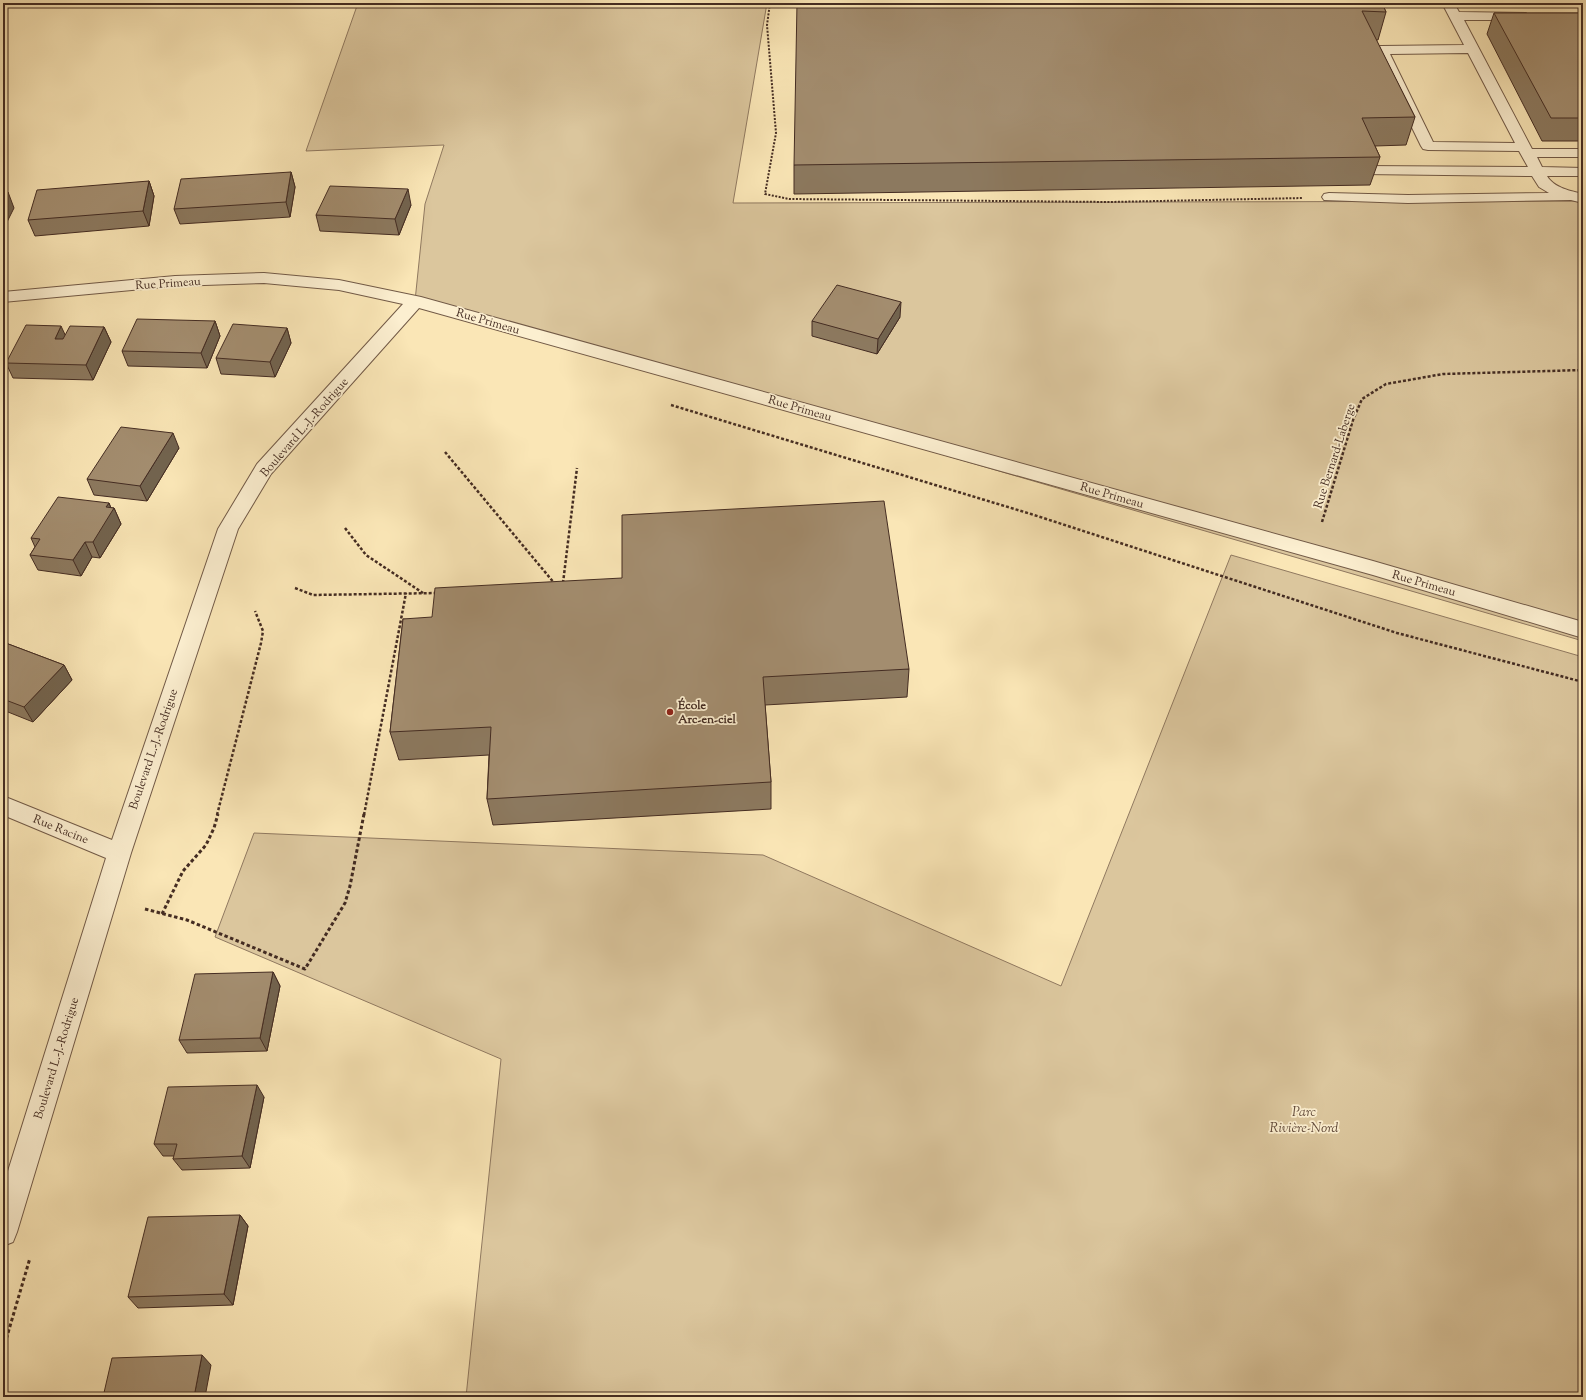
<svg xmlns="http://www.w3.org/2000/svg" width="1586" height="1400" font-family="'Sorts Mill Goudy',serif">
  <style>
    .green { fill: #dbc69d; stroke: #907960 }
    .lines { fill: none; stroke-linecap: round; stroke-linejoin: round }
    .service-casing { stroke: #725a47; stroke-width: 2 }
    .minor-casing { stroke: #725a47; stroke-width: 2 }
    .path-far2 { stroke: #442c22; stroke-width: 2; stroke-dasharray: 2 1.5; stroke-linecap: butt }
    .path-far1 { stroke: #442c22; stroke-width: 2.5; stroke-dasharray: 3 2; stroke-linecap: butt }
    .path { stroke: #442c22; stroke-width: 3; stroke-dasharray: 3.5 2.5; stroke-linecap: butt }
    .service { fill: #fcefd0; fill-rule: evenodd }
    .minor { fill: #fcefd0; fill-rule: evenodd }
    .wall { fill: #8c795f; stroke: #442c22 }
    .shaded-wall { fill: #72634e; stroke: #442c22 }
    .building { fill: #a38d6f; stroke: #442c22 }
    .poi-dot { fill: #8f2418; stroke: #fcefd0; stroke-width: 1.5 }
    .labels { text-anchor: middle; stroke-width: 3.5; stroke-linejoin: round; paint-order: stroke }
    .street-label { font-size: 12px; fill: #442c22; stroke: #fcefd0 }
    .poi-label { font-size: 12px; font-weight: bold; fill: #442c22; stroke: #fcefd0; text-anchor: start }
    .near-park-label { font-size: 14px; font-style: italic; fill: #624b3b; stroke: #fcefd0 }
  </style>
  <rect width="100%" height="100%" fill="#fae6b6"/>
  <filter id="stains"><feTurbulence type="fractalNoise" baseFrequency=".005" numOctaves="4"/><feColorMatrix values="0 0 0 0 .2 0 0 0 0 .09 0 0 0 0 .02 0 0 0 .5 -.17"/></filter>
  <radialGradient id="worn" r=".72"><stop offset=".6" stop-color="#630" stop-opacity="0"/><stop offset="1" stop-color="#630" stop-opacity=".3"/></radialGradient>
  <g class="green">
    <polygon points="358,3 767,3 733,203 1583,201 1583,641 415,301 425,204 444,145 306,151"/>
    <polygon points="1231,555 1583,657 1583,1397 466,1397 501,1059 215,937 254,833 763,855 1061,986"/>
  </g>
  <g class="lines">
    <defs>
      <path id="service" d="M1442,3h12l5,9 67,1 2,3 -2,3 -5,1h-57l68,129h51v8h-46l5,10 41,1v8h-36c7,12 24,15 36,18v9l-12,-3 -163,3 -84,-3 -2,-3 2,-3 5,-1 79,2 141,-2 -10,-6 -7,-11 -169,-2 -5,-1 -2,-3 2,-3 5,-1 165,1 -9,-16 -91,-1 -5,-1 -2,-3 -47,-96 2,-3 5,-1 83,-1zM1468,53l47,90 -82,-1 -43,-88z"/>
      <polygon id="minor" points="264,273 339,280 421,297 1373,561 1583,622 1583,638 1373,575 419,308 271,474 238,529 131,853 17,1232 13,1242 3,1246 3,1187 106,858 3,815 3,796 112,840 218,529 257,464 403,304 339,290 264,283 175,286 3,302 3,292 175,276"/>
    </defs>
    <use href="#service" class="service-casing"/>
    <use href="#minor" class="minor-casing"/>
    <polyline class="path-far2" points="770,3 767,25 776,133 765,194 789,199 1110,202 1303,198"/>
    <g class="path-far1">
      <polyline points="671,405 1031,514 1397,633 1583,682"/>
      <polyline points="445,452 555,584"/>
      <polyline points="1322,522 1353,420 1362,399 1386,384 1443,374 1583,370"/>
      <polyline points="345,528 366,555 423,593"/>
      <polyline points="563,583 577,468"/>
      <polyline points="295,588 313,595 437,593"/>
      <polyline points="217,815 261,643 263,631 255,611"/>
      <polyline points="364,815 406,593"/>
    </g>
    <g class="path">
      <polyline points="145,909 187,920 305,969 345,903 350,886 364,814"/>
      <polyline points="162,914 183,871 206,845 214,828 218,814"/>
      <polyline points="3,1350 30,1258"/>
    </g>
    <use href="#service" class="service"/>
    <use href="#minor" class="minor"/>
  </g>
  <g class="wall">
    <polygon points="1382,3 1386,12 1378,40 1376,40 1415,117 1406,145 1375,146 1380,157 1370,185 794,194 794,165"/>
    <polygon points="1494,13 1583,13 1583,141 1542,141 1487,34"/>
    <polygon points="291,172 295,187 290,217 180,224 174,209"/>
    <polygon points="149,181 154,196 149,226 35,236 28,220"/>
    <polygon points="411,205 399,235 320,231 316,215"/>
    <polygon points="900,317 877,354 812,336 812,321"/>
    <polygon points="215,321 220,336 207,368 128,366 122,351"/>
    <polygon points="104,327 111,342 93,380 13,378 6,363 65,335"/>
    <polygon points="287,328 291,343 275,377 221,374 216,358"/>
    <polygon points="179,448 147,501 94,495 87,479"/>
    <polygon points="109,503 111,508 114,508 121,524 100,558 92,557 81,576 38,570 30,555 35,547 31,538"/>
    <polygon points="403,619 909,669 907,697 765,705 771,782 771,809 493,825 487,799 489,755 399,760 390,732"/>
    <polygon points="3,642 64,665 72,680 33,722 3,710"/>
    <polygon points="273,972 280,986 267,1051 187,1053 179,1040"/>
    <polygon points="264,1097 250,1168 182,1170 173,1159 174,1156 163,1156 154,1144"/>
    <polygon points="240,1215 248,1226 233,1305 138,1308 128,1297"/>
  </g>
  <g class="shaded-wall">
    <polygon points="291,172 295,187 290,217 286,202"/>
    <polygon points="149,181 154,196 149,226 143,211"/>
    <polygon points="408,189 411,205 399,235 395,219"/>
    <polygon points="8,192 14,208 3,230 3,201"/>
    <polygon points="901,302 900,317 877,354 878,339"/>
    <polygon points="215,321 220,336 207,368 201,353"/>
    <polygon points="61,326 68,341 55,339"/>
    <polygon points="104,327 111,342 93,380 86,365"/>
    <polygon points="287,328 291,343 275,377 270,362"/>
    <polygon points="173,433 179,448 147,501 140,486"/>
    <polygon points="109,503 112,511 114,508 121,524 100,558 93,542 106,507"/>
    <polygon points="85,542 92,557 81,576 73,560"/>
    <polygon points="64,665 72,680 33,722 24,707"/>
    <polygon points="273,972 280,986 267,1051 260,1038"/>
    <polygon points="257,1085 264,1097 250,1168 242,1156"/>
    <polygon points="240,1215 248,1226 233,1305 224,1294"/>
    <polygon points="202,1355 211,1365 205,1397 194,1397"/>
  </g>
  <g class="building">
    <polygon points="797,3 1382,3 1386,12 1362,11 1415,117 1362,118 1380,157 794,165"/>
    <polygon points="1494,13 1583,13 1583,118 1551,118"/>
    <polygon points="291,172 286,202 174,209 181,179"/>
    <polygon points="149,181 143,211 28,220 37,190"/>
    <polygon points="330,186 408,189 395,219 316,215"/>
    <polygon points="3,192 8,192 3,201"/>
    <polygon points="837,285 901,302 878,339 812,321"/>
    <polygon points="137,319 215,321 201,353 122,351"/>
    <polygon points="233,324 287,328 270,362 216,358"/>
    <polygon points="26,325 61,326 55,339 63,339 70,326 104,327 86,365 6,363"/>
    <polygon points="121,427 173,433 140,486 87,479"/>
    <polygon points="58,497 109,503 106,507 114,508 93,542 85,542 73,560 30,555 40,539 31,538"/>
    <polygon points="884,501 909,669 763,677 771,782 487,799 491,727 390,732 403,619 432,617 435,588 622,578 622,515"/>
    <polygon points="3,642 64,665 24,707 3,699"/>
    <polygon points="273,972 260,1038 179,1040 195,974"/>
    <polygon points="257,1085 242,1156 173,1159 177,1144 154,1144 168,1087"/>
    <polygon points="240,1215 224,1294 128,1297 148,1217"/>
    <polygon points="202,1355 194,1397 103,1397 112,1358"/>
  </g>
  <circle class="poi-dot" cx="670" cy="712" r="4"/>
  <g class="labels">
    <g class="street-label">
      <text transform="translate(168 283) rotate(-4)" y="4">Rue Primeau</text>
      <text transform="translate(488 321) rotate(16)" y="4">Rue Primeau</text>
      <text transform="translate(800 408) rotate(16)" y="4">Rue Primeau</text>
      <text transform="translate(304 427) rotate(-49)" y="4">Boulevard L.-J.-Rodrigue</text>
      <text transform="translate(1334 456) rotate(-72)" y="4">Rue Bernard-Laberge</text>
      <text transform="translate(1112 495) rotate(16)" y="4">Rue Primeau</text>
      <text transform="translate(1424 583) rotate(16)" y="4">Rue Primeau</text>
      <text transform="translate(153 749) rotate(-71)" y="4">Boulevard L.-J.-Rodrigue</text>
      <text transform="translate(61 829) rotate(22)" y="4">Rue Racine</text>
      <text transform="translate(56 1058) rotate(-73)" y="4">Boulevard L.-J.-Rodrigue</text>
    </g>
    <g class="poi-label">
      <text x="678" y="709">École<tspan x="678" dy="14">Arc-en-ciel</tspan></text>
    </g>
    <g class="near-park-label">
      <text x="1304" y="1116">Parc<tspan x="1304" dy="16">Rivière-Nord</tspan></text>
    </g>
  </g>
  <rect width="1586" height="1400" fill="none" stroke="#fae6b6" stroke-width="16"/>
  <rect x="4" y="4" width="1578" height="1392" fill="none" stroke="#442c22" stroke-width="2"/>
  <rect x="8" y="8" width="1570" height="1384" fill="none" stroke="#442c22"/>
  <rect width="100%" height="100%" filter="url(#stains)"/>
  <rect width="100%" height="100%" fill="url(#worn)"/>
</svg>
